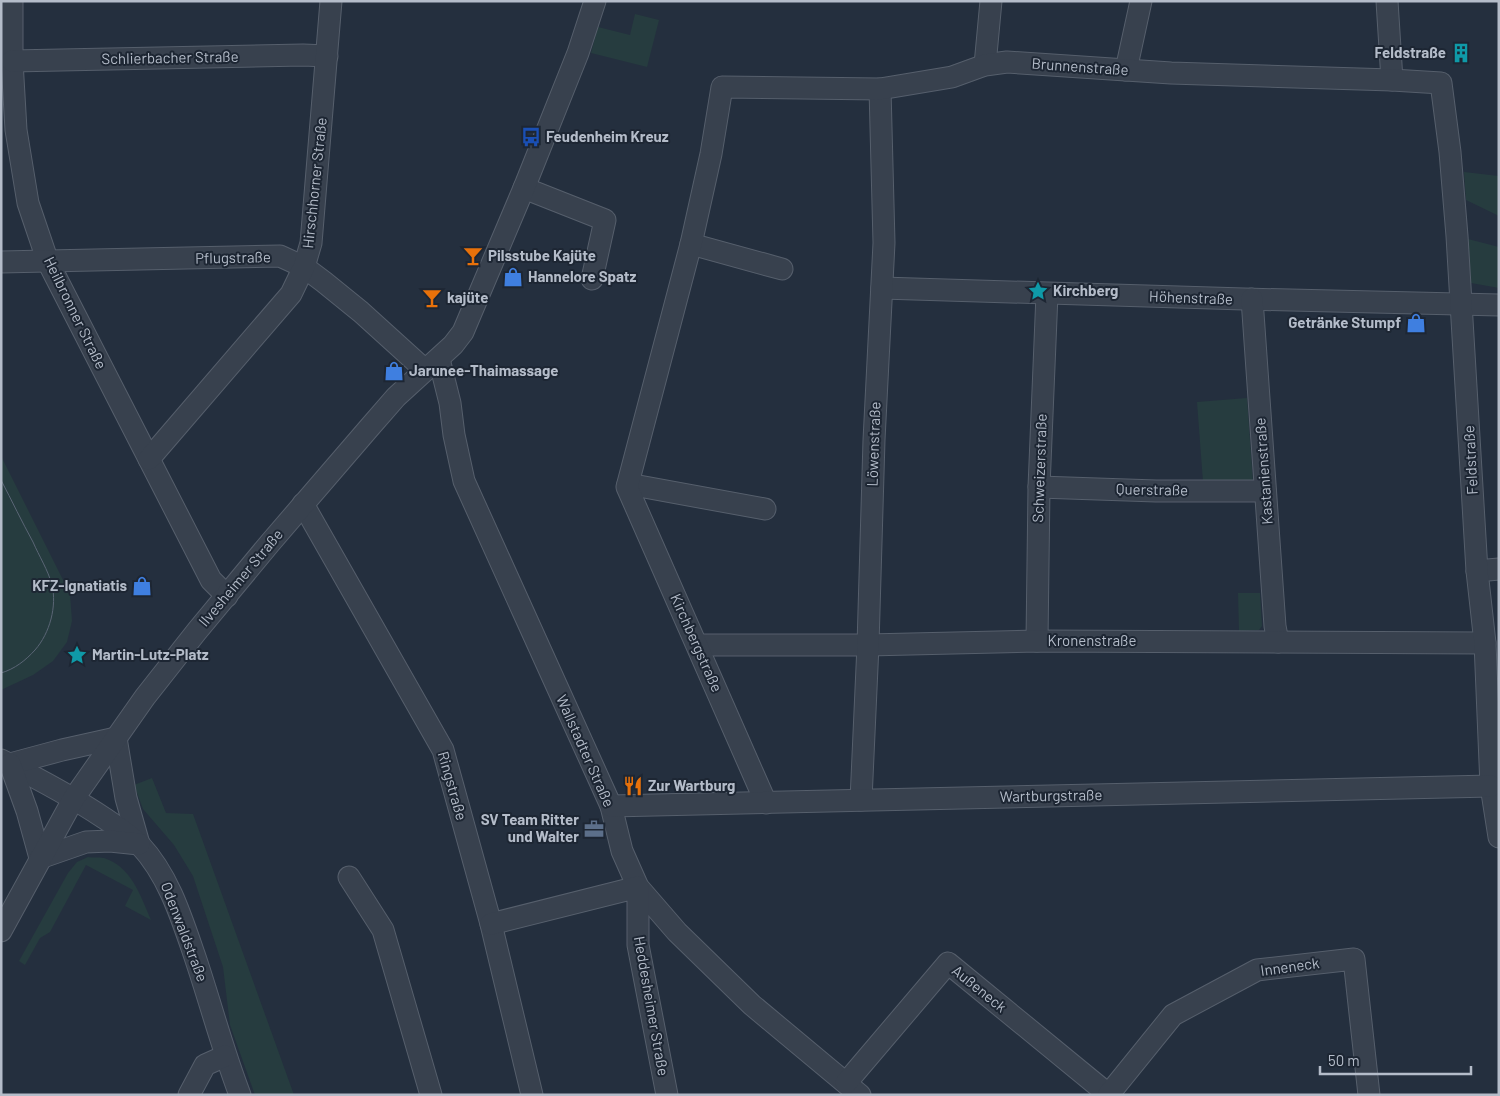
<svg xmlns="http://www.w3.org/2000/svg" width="1500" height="1096" font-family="Barlow,sans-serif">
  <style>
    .green { fill: #263c3f }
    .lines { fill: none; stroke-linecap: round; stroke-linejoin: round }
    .minor-casing { stroke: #565f6c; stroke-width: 23 }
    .minor { stroke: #38414e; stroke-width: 21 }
    .tram { stroke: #5a6575; stroke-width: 1 }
    .labels { text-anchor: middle; stroke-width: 4; stroke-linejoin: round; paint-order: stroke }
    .poi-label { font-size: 15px; font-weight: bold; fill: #b4bcc9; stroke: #1d2633; text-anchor: start }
    .street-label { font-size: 15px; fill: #b4bcc9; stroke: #1d2633 }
  </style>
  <rect width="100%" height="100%" fill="#242f3e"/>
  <g class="green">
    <polygon points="635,14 659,20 647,67 591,53 598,27 630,35"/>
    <polygon points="1464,172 1499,176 1499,216 1466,200"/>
    <polygon points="1468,239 1499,247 1499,288 1471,283"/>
    <polygon points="1247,398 1253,483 1203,482 1197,402"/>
    <polygon points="1,456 70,594 72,621 67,642 53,661 33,675 1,690"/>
    <polygon points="1238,593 1260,593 1262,626 1259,630 1239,631"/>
    <polygon points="152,778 166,813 193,814 294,1095 255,1095 230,1025 223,967 193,876 174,845 143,809 134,785"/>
    <path d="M88,857c5,1 11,0 16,1 28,9 37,39 47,62l-26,-14 8,-16 -47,-25 -36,67 -10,6 -15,27 -6,-4 49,-88 9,-11z"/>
  </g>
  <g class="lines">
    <defs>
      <g id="minor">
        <polyline points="12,1 12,61 16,130 28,203 48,262 211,580 227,596"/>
        <polyline points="1387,1 1392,80"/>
        <polyline points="12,61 303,55 327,56"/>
        <polyline points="985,65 991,1"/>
        <polyline points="1126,70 1141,1"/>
        <polyline points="524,188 605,220 592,279"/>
        <polyline points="691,244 782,269"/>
        <polyline points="1,262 280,256 304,267 324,282 361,312 425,370"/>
        <polyline points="882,288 1244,299 1499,305"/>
        <polyline points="1252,299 1275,626 1278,642"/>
        <polyline points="439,359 450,403 454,435 464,481 611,806 622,851 638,887 677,932 752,1005 860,1095"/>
        <polyline points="149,459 291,294 304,267 311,243 331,1"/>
        <polyline points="628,484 765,509"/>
        <polyline points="1039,487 1156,491 1265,491"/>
        <polyline points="303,504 443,750 491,924 532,1095"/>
        <polyline points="1477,571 1499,569"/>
        <polyline points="1037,641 1039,487 1047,294"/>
        <polyline points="698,645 868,645 1037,641 1485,643"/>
        <polyline points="116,738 126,798 139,844"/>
        <path d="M1,760c36,18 70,36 103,58 12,8 26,17 36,27 28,30 41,71 54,109 16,47 28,94 46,141"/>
        <polyline points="10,764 62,750 116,738"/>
        <polyline points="10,764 27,811 40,858"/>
        <polyline points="861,800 868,645 874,440 884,243 880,89"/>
        <polyline points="766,803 627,487 691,244 711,154 722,87 880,89 952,77 985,65 1007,62 1171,73 1392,80 1441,83 1450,152 1457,236 1477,571 1485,643 1491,786 1499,837"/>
        <polyline points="611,806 1491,786"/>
        <polyline points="40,858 86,842 110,841 139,844"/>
        <polyline points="349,877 383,930 431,1095"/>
        <polyline points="491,924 638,887 638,945 667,1095"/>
        <polyline points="1,931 74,798 145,697 197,631 270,543 369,428 396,397 453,345 463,332 524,188 578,53 595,1"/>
        <polyline points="846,1083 948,963 1109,1095"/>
        <polyline points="1109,1094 1173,1015 1257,970 1354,959 1369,1095"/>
        <polyline points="189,1095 205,1065 225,1056"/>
      </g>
    </defs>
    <use href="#minor" class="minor-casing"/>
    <use href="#minor" class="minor"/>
    <path class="tram" d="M1,480c11,21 21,42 32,62 6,14 15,28 19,43 5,21 -2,48 -17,65 -9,10 -20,19 -34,23"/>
  </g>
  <defs>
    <symbol id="building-bare" viewBox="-9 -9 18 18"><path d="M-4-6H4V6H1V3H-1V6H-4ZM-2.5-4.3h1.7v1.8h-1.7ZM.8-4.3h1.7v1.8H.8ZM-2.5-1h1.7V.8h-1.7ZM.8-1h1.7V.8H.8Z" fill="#0f9aa8" stroke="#1d2633" stroke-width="2.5" paint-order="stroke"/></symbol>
    <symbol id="bus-bare" viewBox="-9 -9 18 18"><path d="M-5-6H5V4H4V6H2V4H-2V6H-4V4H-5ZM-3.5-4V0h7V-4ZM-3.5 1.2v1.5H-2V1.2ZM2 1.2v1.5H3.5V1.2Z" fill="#1a4fb4" stroke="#1d2633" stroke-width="2.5" paint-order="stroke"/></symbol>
    <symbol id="bar-bare" viewBox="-9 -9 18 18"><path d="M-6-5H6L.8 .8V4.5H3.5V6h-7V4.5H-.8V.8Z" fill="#e8710a" stroke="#1d2633" stroke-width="2.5" paint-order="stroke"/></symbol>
    <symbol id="shop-bare" viewBox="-9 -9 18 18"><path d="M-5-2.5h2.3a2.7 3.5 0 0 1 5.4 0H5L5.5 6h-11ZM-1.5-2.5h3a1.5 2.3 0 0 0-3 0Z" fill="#3f7fe0" stroke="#1d2633" stroke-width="2.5" paint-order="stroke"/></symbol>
    <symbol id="sight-bare" viewBox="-9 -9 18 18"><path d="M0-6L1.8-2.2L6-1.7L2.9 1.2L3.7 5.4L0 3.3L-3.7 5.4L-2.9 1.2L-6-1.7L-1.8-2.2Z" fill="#0f9aa8" stroke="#1d2633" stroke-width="2.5" paint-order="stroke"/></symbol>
    <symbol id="restaurant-bare" viewBox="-9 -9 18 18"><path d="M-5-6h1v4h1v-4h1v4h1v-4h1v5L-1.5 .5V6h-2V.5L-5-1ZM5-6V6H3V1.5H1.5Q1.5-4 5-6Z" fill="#e8710a" stroke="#1d2633" stroke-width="2.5" paint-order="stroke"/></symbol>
    <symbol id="office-bare" viewBox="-9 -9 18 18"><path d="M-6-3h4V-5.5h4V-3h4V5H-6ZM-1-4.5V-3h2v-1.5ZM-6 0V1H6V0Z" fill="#5c6f8a" stroke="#1d2633" stroke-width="2.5" paint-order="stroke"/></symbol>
  </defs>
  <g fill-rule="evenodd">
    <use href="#building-bare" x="1447" y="39" width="28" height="28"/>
    <use href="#bus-bare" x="517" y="123" width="28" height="28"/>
    <use href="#bar-bare" x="459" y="242" width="28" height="28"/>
    <use href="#shop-bare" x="499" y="263" width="28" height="28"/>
    <use href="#sight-bare" x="1024" y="277" width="28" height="28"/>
    <use href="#bar-bare" x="418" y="284" width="28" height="28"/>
    <use href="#shop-bare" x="1402" y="309" width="28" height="28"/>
    <use href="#shop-bare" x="380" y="357" width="28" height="28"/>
    <use href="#shop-bare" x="128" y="572" width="28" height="28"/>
    <use href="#sight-bare" x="63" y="641" width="28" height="28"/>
    <use href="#restaurant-bare" x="619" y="772" width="28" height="28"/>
    <use href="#office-bare" x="580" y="815" width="28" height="28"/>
  </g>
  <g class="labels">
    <g class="poi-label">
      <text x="1446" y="58" text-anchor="end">Feldstraße</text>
      <text x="546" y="142">Feudenheim Kreuz</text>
      <text x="488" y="261">Pilsstube Kajüte</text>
      <text x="528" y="282">Hannelore Spatz</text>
      <text x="1053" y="296">Kirchberg</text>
      <text x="447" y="303">kajüte</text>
      <text x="1401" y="328" text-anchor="end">Getränke Stumpf</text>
      <text x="409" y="376">Jarunee-Thaimassage</text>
      <text x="127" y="591" text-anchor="end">KFZ-Ignatiatis</text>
      <text x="92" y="660">Martin-Lutz-Platz</text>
      <text x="648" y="791">Zur Wartburg</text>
      <text x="579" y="825" text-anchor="end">SV Team Ritter<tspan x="579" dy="17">und Walter</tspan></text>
    </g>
    <g class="street-label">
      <text transform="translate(170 58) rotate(-1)" y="5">Schlierbacher Straße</text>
      <text transform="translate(1080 67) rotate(4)" y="5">Brunnenstraße</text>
      <text transform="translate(315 183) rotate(-84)" y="5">Hirschhorner Straße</text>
      <text transform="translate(233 258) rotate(-1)" y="5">Pflugstraße</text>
      <text transform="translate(1191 298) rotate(2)" y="5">Höhenstraße</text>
      <text transform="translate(75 313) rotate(64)" y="5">Heilbronner Straße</text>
      <text transform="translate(874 444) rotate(-88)" y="5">Löwenstraße</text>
      <text transform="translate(1471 460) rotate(-93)" y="5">Feldstraße</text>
      <text transform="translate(1040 468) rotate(-88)" y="5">Schweizerstraße</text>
      <text transform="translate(1264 471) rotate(-94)" y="5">Kastanienstraße</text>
      <text transform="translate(1152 490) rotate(1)" y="5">Querstraße</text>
      <text transform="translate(241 578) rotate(-50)" y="5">Ilvesheimer Straße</text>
      <text x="1092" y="646">Kronenstraße</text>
      <text transform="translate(696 643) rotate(66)" y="5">Kirchbergstraße</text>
      <text transform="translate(585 751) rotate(66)" y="5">Wallstadter Straße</text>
      <text transform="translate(452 786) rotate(74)" y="5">Ringstraße</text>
      <text transform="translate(1051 796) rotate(-1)" y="5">Wartburgstraße</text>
      <text transform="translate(184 932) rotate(69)" y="5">Odenwaldstraße</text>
      <text transform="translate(1290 967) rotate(-8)" y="5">Inneneck</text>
      <text transform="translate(979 989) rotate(39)" y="5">Außeneck</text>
      <text transform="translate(651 1006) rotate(80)" y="5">Heddesheimer Straße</text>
    </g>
  </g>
  <rect width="1500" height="1096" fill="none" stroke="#b4bcc9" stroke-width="5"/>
  <path d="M1320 1066v8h151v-8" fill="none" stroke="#b4bcc9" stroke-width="2.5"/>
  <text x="1328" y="1066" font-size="15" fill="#b4bcc9" stroke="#1d2633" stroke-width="4" paint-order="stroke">50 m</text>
</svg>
